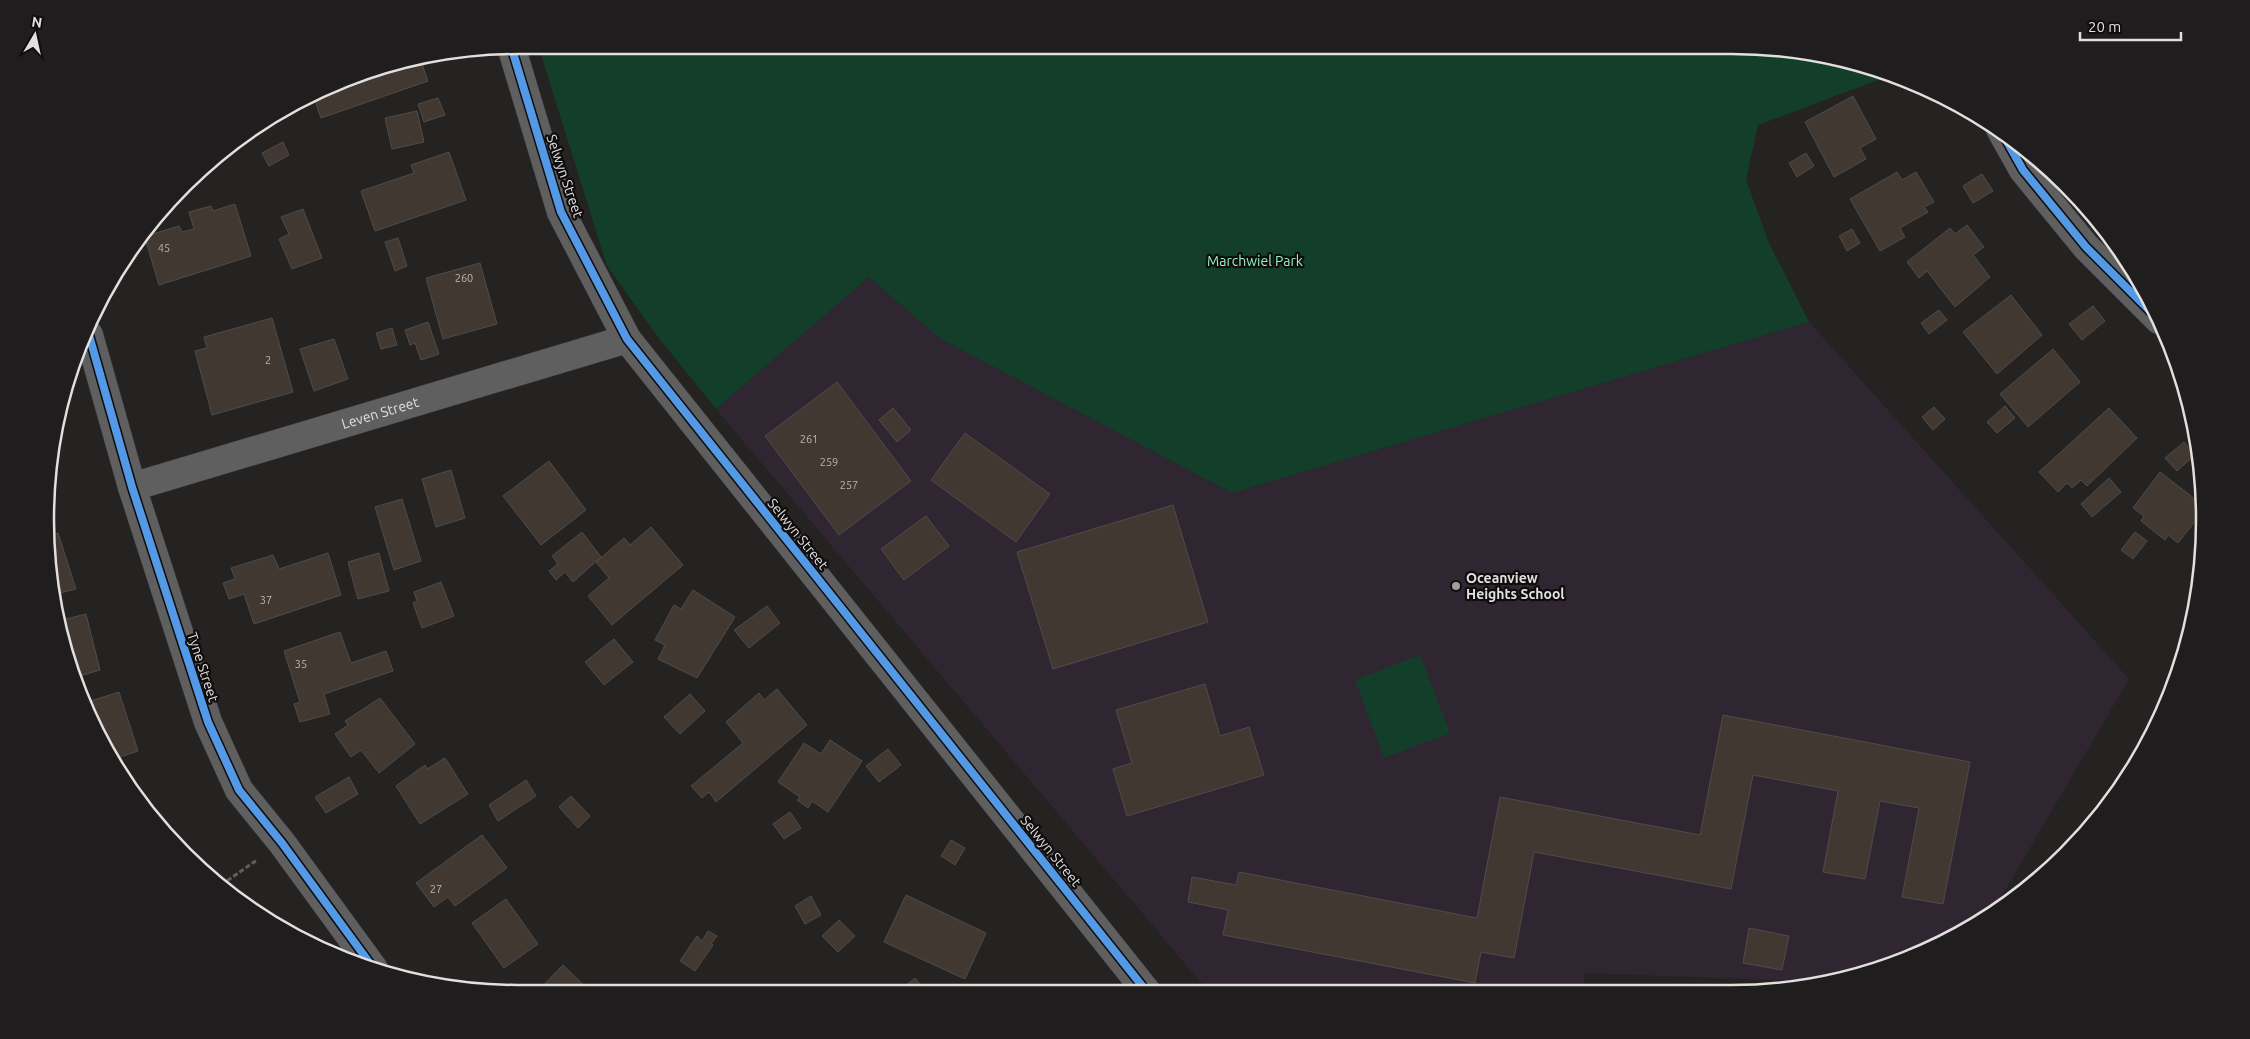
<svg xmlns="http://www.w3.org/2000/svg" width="2250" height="1039" font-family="Ubuntu,sans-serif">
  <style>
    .education { fill: #302632 }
    .green { fill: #123e2a }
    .building { fill: #423832; stroke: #4e4c4b }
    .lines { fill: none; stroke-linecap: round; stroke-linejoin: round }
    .minor-casing { stroke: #3f3d3d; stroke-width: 29 }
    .tertiary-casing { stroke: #3f3d3d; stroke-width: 29 }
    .path { stroke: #606060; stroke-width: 3; stroke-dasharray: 5 2.5; stroke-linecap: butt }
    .minor { stroke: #605f5f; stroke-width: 28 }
    .tertiary { stroke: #605f5f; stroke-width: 28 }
    .cycleway-casing { stroke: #0e0c0c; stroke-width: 11 }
    .cycleway { stroke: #5399e6; stroke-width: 8 }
    .poi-dot { fill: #a09e9d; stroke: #0e0c0c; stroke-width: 2 }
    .labels { text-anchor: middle; stroke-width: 4.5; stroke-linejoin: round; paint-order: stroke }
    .number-label { font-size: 11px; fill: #bab6b4 }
    .street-label { font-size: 14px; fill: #e2e0df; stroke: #0e0c0c }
    .park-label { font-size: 14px; fill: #92f4c0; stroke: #0e0c0c }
    .poi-label { font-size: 14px; font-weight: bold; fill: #e2e0df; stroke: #0e0c0c; text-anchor: start }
    .rim { fill: none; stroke: #e2e0df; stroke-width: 2.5 }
  </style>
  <rect width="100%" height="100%" fill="#252322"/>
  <polygon class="education" points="869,277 939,338 1232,493 1809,322 2129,679 1993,911 1912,958 1823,982 1585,973 1583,991 1209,992 716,409"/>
  <g class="green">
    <polygon points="538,45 1731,45 1823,54 1891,75 1758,125 1746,180 1769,243 1809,322 1232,493 939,338 869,277 716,409 658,337 607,266"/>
    <polygon points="1420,655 1450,733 1384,758 1355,680"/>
  </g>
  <g class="building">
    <polygon points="421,61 428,81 321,118 313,95 367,70"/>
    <polygon points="1853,96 1876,139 1860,148 1866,159 1834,177 1805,122"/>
    <polygon points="438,98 445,115 424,122 418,104"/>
    <polygon points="417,111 424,142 392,149 385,118"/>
    <polygon points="283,142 289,155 269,166 262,153"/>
    <polygon points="449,152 466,200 375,231 361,191 414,173 411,165"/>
    <polygon points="1806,153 1814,166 1797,177 1789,163"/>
    <polygon points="1897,172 1902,180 1916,172 1934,202 1924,207 1928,212 1900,228 1905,237 1880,251 1850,199"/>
    <polygon points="1982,174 1993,191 1973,203 1963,186"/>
    <polygon points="235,204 251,256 159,285 145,238 146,236 179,226 182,232 194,229 189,212 211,206 213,211"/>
    <polygon points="303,209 322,258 292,269 279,239 289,234 281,217"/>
    <polygon points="1967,225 1984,247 1973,255 1990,277 1955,307 1927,271 1919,278 1907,262 1950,228 1955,234"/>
    <polygon points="1852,229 1860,243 1847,251 1839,236"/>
    <polygon points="398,238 407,266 395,271 385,242"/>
    <polygon points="480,263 497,324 443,339 426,278"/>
    <polygon points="2011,295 2042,335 1997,374 1963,332"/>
    <polygon points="2093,306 2105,321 2082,340 2069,324"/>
    <polygon points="1939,310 1947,320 1929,334 1921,323"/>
    <polygon points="272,318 293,392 212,415 195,351 207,348 204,337"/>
    <polygon points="428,322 439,354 421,360 415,343 410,345 405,330"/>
    <polygon points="392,328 397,345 381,349 376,333"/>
    <polygon points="334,339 348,379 314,391 300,349"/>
    <polygon points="2053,349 2080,382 2028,427 2000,394"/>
    <polygon points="837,382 911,481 839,535 765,436"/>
    <polygon points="2005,406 2015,418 1997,433 1987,422"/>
    <polygon points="1934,407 1945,419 1933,430 1922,417"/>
    <polygon points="893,408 911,430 897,442 879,420"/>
    <polygon points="2109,408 2137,438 2087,486 2081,480 2072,488 2067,483 2058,492 2039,472"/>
    <polygon points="965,433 1050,494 1016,542 931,480"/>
    <polygon points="2184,442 2195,455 2177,471 2165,458"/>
    <polygon points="549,461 586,510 541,545 503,496"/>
    <polygon points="451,470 465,518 436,527 422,479"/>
    <polygon points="2160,472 2204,506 2204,510 2178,543 2168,535 2165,540 2141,521 2144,516 2133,508"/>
    <polygon points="2109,478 2121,492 2092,517 2081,504"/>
    <polygon points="402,499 421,561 394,570 375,507"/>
    <polygon points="1173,505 1208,622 1053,669 1017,552"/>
    <polygon points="926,516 949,546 904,580 881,549"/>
    <polygon points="651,527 683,565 612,625 588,596 609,578 596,562 624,538 630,545"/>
    <polygon points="582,532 601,557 573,582 565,572 556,580 549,571 558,564 552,556"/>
    <polygon points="2135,532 2147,541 2133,559 2121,550"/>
    <polygon points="58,533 76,589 52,595 49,582 51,536"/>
    <polygon points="328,553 341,595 254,624 244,594 229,599 223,583 235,579 231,568 273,555 279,569"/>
    <polygon points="379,553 389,591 358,599 348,562"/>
    <polygon points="441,582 454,616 422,628 413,603 417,601 414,592"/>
    <polygon points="693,590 735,617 697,678 658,659 665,645 655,640 674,605 681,609"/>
    <polygon points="767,606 780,623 749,648 734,630"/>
    <polygon points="86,614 100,670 73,678 58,621"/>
    <polygon points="340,632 351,663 386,651 393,671 324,694 330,714 300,722 294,704 300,702 284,651"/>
    <polygon points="614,639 633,662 604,685 585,662"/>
    <polygon points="1205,684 1220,736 1249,727 1264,775 1127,816 1113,769 1132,763 1116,710"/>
    <polygon points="777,689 807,725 716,802 709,792 702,798 691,786 743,743 726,722 759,693 764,700"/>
    <polygon points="119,692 138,751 111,760 84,703"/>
    <polygon points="690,694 705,711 680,734 664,717"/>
    <polygon points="380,698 415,744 379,773 361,750 351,757 335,734 348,725 345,721"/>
    <polygon points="1723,715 1970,762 1943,904 1902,897 1919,808 1880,801 1865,879 1823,872 1838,791 1753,775 1731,889 1534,852 1514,958 1481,952 1475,983 1223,935 1228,910 1188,902 1192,877 1236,885 1239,872 1477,918 1500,797 1700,835"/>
    <polygon points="830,740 862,761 828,812 812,801 808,808 797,800 800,797 778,782 804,743 821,754"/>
    <polygon points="888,749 901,765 879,782 866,766"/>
    <polygon points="445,758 468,794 420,824 396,786 425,765 427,769"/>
    <polygon points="131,777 153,811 127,779"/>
    <polygon points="349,777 358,794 326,813 315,797"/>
    <polygon points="526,780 536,796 498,821 489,805"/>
    <polygon points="571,796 590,816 578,828 559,807"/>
    <polygon points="790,812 801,828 784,839 773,824"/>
    <polygon points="482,835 507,868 455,906 448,897 434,907 416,883"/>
    <polygon points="951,840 965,848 955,865 941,856"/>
    <polygon points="188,848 204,873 185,850"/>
    <polygon points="906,895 986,933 965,979 884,942"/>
    <polygon points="811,896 821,915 805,924 795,906"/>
    <polygon points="506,899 538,944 504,968 472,923"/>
    <polygon points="839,920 855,936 838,952 822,936"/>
    <polygon points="1749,928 1789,936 1782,970 1743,963"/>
    <polygon points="708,931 717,936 711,944 713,945 695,971 680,961 697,936 702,941"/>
    <polygon points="563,965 593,994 535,994"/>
    <polygon points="915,978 927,993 897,993"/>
  </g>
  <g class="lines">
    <defs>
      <g id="minor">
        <polyline points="2000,129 2023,170 2086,247 2159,320"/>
        <polyline points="89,335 132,487 208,722 239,790 282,843 374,969"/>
        <path id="s1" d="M132,487l495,-148"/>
      </g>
      <polyline id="tertiary" points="511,46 561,212 627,339 1147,992"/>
    </defs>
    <use href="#minor" class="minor-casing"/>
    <use href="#tertiary" class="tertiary-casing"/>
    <polyline class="path" points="221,885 257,860"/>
    <use href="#minor" class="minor"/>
    <use href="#tertiary" class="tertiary"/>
    <defs>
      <g id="cycleway">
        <polyline points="511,46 561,212 627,339 1147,992"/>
        <polyline points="2000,129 2023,170 2086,247 2159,320"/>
        <polyline points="89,335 132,487 208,722 239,790 282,843 374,969"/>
      </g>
    </defs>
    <use href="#cycleway" class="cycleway-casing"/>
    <use href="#cycleway" class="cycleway"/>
  </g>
  <circle class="poi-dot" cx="1456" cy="586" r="5"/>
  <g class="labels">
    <g class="number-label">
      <text x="164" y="252">45</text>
      <text x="464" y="282">260</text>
      <text x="268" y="364">2</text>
      <text x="809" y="443">261</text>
      <text x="829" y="466">259</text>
      <text x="849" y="489">257</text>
      <text x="266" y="604">37</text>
      <text x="301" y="668">35</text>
      <text x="436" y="893">27</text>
    </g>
    <g class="street-label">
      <text transform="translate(565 176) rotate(71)" y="5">Selwyn Street</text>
      <text dy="5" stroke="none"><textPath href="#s1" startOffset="259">Leven Street</textPath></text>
      <text transform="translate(798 534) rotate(51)" y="5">Selwyn Street</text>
      <text transform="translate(203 667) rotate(72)" y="5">Tyne Street</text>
      <text transform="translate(1051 851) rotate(51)" y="5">Selwyn Street</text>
    </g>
    <g class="park-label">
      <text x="1255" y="266">Marchwiel Park</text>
    </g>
    <g class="poi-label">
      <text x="1466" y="583">Oceanview<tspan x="1466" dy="16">Heights School</tspan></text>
    </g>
  </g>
  <path d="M0 0H2250V1039H0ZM519 54H1731A465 465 0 0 1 2196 519V520A465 465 0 0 1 1731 985H519A465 465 0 0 1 54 520V519A465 465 0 0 1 519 54Z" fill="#1f1d1d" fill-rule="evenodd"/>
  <path class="rim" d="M519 54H1731A465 465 0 0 1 2196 519V520A465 465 0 0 1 1731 985H519A465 465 0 0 1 54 520V519A465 465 0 0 1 519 54Z"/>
  <g transform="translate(35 35) rotate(9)" stroke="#0e0c0c" stroke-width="4" paint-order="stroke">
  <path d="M0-4L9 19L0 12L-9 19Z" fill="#e2e0df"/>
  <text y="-8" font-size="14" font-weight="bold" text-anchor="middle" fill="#e2e0df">N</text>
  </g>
  <path d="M2080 32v8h101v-8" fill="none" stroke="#e2e0df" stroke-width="2.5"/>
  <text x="2088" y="32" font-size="15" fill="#e2e0df" stroke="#0e0c0c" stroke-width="4" paint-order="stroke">20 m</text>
</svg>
